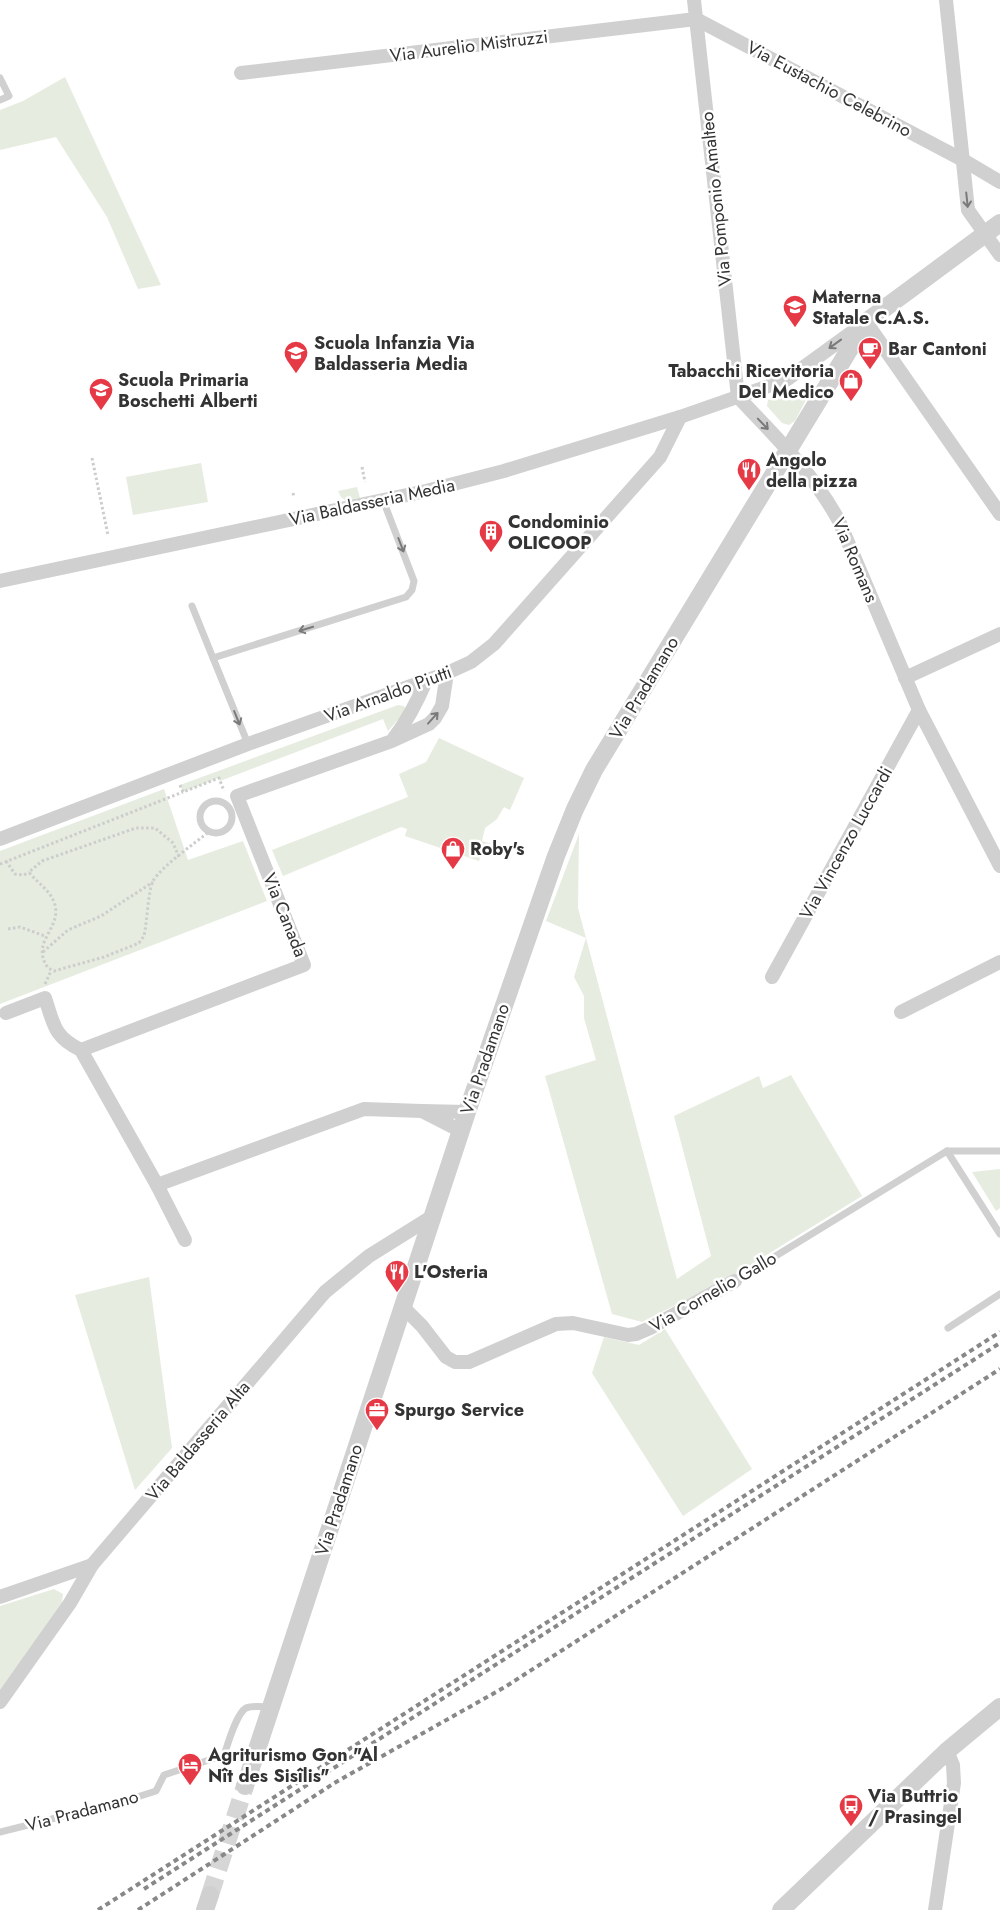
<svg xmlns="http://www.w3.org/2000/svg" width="1000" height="1910" font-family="Jost,sans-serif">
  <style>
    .green { fill: #e6ecdf }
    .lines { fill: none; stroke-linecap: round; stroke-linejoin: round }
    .tertiary-tunnel { stroke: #d6d6d6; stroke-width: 18; stroke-dasharray: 18 9; stroke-linecap: butt }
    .path { stroke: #cdcdcd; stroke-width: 3; stroke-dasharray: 2.5 2.5; stroke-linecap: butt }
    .service { stroke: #d0d0d0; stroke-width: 7 }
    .minor { stroke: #d0d0d0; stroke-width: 14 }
    .tertiary { stroke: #d0d0d0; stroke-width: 18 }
    .rail { stroke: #888; stroke-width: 4; stroke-dasharray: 5 4; stroke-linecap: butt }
    .oneway { stroke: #7a7a7a }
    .labels { text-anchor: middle; stroke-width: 5; stroke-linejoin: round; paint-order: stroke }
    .street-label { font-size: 18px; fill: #333; stroke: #fff }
    .poi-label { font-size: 18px; font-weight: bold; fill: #333; stroke: #fff; text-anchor: start }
  </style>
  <rect width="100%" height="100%" fill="#fff"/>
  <g class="green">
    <polygon points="65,77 161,285 138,289 107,217 56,137 0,150 0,110 23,101"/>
    <polygon points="807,385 810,392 795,421 789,425 782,423 767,406 768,400 788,394"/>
    <polygon points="201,463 208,502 133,515 126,477"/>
    <polygon points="357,487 360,498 345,500 341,497 338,491"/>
    <polygon points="398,705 404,706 406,709 405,712 388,731 383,719 220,781 218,778 183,792 180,785"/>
    <polygon points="439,738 524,778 510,810 504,807 497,819 485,828 482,841 506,848 505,854 483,848 479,861 405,836 407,829 401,827 283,876 272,850 408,797 399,774 426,762"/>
    <polygon points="164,789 188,860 243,841 267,901 0,1004 0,851"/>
    <polygon points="579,834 578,908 677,1279 711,1256 674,1116 759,1076 763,1088 791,1075 862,1196 731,1277 642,1322 612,1314 545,1076 596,1060 584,1018 584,996 574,977 586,938 546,921"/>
    <polygon points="1000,1169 1000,1208 996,1211 972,1172"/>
    <polygon points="149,1277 172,1448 135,1490 75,1295"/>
    <polygon points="665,1329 752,1469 683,1516 592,1373 604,1337 639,1345"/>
    <polygon points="54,1589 63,1594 62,1602 0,1693 0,1606"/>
  </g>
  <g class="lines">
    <polyline class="tertiary-tunnel" points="210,1895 245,1786"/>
    <g class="path">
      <polyline points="92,458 108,535"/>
      <polyline points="362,467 365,482"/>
      <polyline points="293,493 294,497"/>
      <polyline points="180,785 183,792 219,778 224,791"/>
      <path d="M179,857l-6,-14 -18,-15h-19l-94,33 -13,11c8,11 20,17 25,30 10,26 -25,39 -6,66l6,3 50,-14 35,-14 5,-7c3,-13 4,-44 9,-55 9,-15 42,-38 57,-50"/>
      <polyline points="6,861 15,874 24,875 29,872"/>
      <polyline points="0,864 183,792"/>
      <polyline points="8,929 20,927 45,936"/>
      <polyline points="43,952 68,930 101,916 153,882"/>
      <polyline points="45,984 51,971"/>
    </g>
    <g class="service">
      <polyline points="0,78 9,96 0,100"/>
      <polyline points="192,606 213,658"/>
      <polyline points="248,744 213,658 406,597 412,590 414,581 383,500"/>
      <circle cx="216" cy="817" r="16"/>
      <polyline points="947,1151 1000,1234"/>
      <polyline points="735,1281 947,1151 1000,1151"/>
      <polyline points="948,1328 1000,1294"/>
      <path d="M0,1832l131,-33 25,-8 8,-16 60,-20c4,-11 12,-41 22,-47 7,-3 17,-1 25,-1"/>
    </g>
    <g class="minor">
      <polyline points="694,0 738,397"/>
      <polyline points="946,0 968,210 1000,255"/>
      <polyline points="241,73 696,19 963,160 1000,182"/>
      <path d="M738,397c38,40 75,76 101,124l80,189 81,156"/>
      <polyline points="0,581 426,491 504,471 680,417 786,380 866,322 1000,514"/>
      <polyline points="905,678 1000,634"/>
      <path d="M394,738c14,-18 23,-36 32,-57"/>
      <polyline points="0,839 248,744 447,673 471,662 494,644 660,457 680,417"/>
      <polyline points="772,977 919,710"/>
      <polyline points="901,1012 1000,962"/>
      <path d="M6,1013l39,-15c9,27 9,39 36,52"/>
      <polyline points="422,1111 364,1109 157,1185 81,1050 304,965 237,796 392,741 429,724 435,718 442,706 447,673"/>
      <polyline points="461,1131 422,1111 467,1112"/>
      <polyline points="157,1185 185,1240"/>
      <polyline points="403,1307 422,1326 446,1357 455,1362 469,1362 556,1324 573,1323 628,1335 636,1334 650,1328 735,1281"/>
      <polyline points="0,1597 92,1565"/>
      <polyline points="0,1702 70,1603 92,1565 325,1292 369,1256 433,1216"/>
      <polyline points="935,1910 954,1783 953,1765 947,1751"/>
    </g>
    <g class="tertiary">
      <polyline points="245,1786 467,1112 556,856 575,809 594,770 866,322 1000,223"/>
      <polyline points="205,1910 210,1895"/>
      <polyline points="781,1910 947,1751 1000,1707"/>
    </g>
    <g class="rail">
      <polyline points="144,1889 1000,1343"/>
      <polyline points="98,1910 1000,1332"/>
      <polyline points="138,1910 336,1782 505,1687 1000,1369"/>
    </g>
  </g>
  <defs><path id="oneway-shaft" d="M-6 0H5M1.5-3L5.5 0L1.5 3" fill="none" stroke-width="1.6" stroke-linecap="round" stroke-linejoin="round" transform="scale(1.25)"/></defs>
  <g class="oneway">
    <use href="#oneway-shaft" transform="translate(967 200) rotate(84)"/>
    <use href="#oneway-shaft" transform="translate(835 344) rotate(144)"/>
    <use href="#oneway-shaft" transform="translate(763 424) rotate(46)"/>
    <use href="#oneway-shaft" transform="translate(401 545) rotate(69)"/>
    <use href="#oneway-shaft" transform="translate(306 629) rotate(163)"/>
    <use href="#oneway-shaft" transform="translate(237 718) rotate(68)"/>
    <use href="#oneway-shaft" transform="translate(433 718) rotate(-48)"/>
  </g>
  <defs>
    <symbol id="school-pin" viewBox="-11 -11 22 30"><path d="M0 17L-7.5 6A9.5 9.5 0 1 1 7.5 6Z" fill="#e63946" stroke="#fff"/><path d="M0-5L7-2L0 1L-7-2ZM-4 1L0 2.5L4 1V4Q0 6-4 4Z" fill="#fff"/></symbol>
    <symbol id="cafe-pin" viewBox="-11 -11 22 30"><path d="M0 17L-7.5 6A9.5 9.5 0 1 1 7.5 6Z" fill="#e63946" stroke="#fff"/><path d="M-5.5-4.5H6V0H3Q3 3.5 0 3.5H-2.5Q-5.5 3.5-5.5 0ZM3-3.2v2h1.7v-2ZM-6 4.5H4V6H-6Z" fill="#fff"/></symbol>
    <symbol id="shop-pin" viewBox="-11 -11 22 30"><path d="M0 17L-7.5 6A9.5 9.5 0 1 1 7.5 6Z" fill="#e63946" stroke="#fff"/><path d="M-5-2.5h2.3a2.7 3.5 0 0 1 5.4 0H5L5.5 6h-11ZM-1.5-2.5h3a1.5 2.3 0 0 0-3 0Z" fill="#fff"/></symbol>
    <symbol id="restaurant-pin" viewBox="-11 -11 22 30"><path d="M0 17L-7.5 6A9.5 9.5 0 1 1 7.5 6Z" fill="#e63946" stroke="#fff"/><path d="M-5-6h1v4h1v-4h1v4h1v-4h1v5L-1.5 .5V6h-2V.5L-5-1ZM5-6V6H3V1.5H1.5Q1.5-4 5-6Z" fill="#fff"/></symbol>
    <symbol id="building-pin" viewBox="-11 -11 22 30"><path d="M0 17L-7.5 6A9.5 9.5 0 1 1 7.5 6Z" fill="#e63946" stroke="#fff"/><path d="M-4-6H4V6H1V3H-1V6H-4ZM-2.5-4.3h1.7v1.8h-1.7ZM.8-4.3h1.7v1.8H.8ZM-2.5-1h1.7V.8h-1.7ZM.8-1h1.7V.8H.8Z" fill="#fff"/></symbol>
    <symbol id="office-pin" viewBox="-11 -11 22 30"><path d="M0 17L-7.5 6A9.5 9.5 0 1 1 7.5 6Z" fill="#e63946" stroke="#fff"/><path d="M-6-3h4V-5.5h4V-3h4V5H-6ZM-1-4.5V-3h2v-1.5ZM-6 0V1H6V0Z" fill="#fff"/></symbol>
    <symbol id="hotel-pin" viewBox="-11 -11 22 30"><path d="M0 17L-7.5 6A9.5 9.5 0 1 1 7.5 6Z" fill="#e63946" stroke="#fff"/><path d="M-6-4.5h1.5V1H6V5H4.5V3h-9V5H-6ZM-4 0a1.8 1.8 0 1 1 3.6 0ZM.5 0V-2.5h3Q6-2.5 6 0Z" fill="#fff"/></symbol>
    <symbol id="bus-pin" viewBox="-11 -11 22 30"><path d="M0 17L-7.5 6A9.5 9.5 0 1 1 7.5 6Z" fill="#e63946" stroke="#fff"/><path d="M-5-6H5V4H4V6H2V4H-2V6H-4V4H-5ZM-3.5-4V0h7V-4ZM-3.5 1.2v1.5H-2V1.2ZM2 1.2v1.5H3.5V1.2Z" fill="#fff"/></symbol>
  </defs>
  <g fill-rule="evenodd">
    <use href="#school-pin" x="781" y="293" width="28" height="38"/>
    <use href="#cafe-pin" x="856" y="335" width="28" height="38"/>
    <use href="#school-pin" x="282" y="339" width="28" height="38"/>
    <use href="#shop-pin" x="837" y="367" width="28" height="38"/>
    <use href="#school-pin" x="87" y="376" width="28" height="38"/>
    <use href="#restaurant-pin" x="735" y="456" width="28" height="38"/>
    <use href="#building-pin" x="477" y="518" width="28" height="38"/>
    <use href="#shop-pin" x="439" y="835" width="28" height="38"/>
    <use href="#restaurant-pin" x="383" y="1258" width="28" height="38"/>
    <use href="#office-pin" x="363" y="1396" width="28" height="38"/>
    <use href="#hotel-pin" x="176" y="1751" width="28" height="38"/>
    <use href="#bus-pin" x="837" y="1792" width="28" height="38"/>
  </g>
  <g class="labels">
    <g class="street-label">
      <text transform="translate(469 46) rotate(-7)" y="6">Via Aurelio Mistruzzi</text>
      <text transform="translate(829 89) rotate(28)" y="6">Via Eustachio Celebrino</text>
      <text transform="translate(716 199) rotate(-96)" y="6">Via Pomponio Amalteo</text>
      <text transform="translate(372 502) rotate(-12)" y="6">Via Baldasseria Media</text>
      <text transform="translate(855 560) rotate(67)" y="6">Via Romans</text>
      <text transform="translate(644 688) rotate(-59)" y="6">Via Pradamano</text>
      <text transform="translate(388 694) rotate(-20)" y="6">Via Arnaldo Piutti</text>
      <text transform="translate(846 843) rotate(-61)" y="6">Via Vincenzo Luccardi</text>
      <text transform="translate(285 915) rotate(68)" y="6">Via Canada</text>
      <text transform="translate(485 1059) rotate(-71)" y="6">Via Pradamano</text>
      <text transform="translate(713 1292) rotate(-30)" y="6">Via Cornelio Gallo</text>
      <text transform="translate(198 1441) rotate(-50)" y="6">Via Baldasseria Alta</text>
      <text transform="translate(339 1500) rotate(-72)" y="6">Via Pradamano</text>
      <text transform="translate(82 1811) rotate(-15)" y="6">Via Pradamano</text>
    </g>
    <g class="poi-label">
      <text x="812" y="303">Materna<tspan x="812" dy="21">Statale C.A.S.</tspan></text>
      <text x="314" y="349">Scuola Infanzia Via<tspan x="314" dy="21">Baldasseria Media</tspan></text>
      <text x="888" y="355">Bar Cantoni</text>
      <text x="834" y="377" text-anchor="end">Tabacchi Ricevitoria<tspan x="834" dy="21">Del Medico</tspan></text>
      <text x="118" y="386">Scuola Primaria<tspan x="118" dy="21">Boschetti Alberti</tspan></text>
      <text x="766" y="466">Angolo<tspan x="766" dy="21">della pizza</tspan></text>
      <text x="508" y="528">Condominio<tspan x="508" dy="21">OLICOOP</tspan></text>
      <text x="470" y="855">Roby's</text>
      <text x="414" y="1278">L'Osteria</text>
      <text x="394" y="1416">Spurgo Service</text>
      <text x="208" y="1761">Agriturismo Gon "Al<tspan x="208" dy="21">Nît des Sisîlis"</tspan></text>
      <text x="868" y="1802">Via Buttrio<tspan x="868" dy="21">/ Prasingel</tspan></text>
    </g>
  </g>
</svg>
